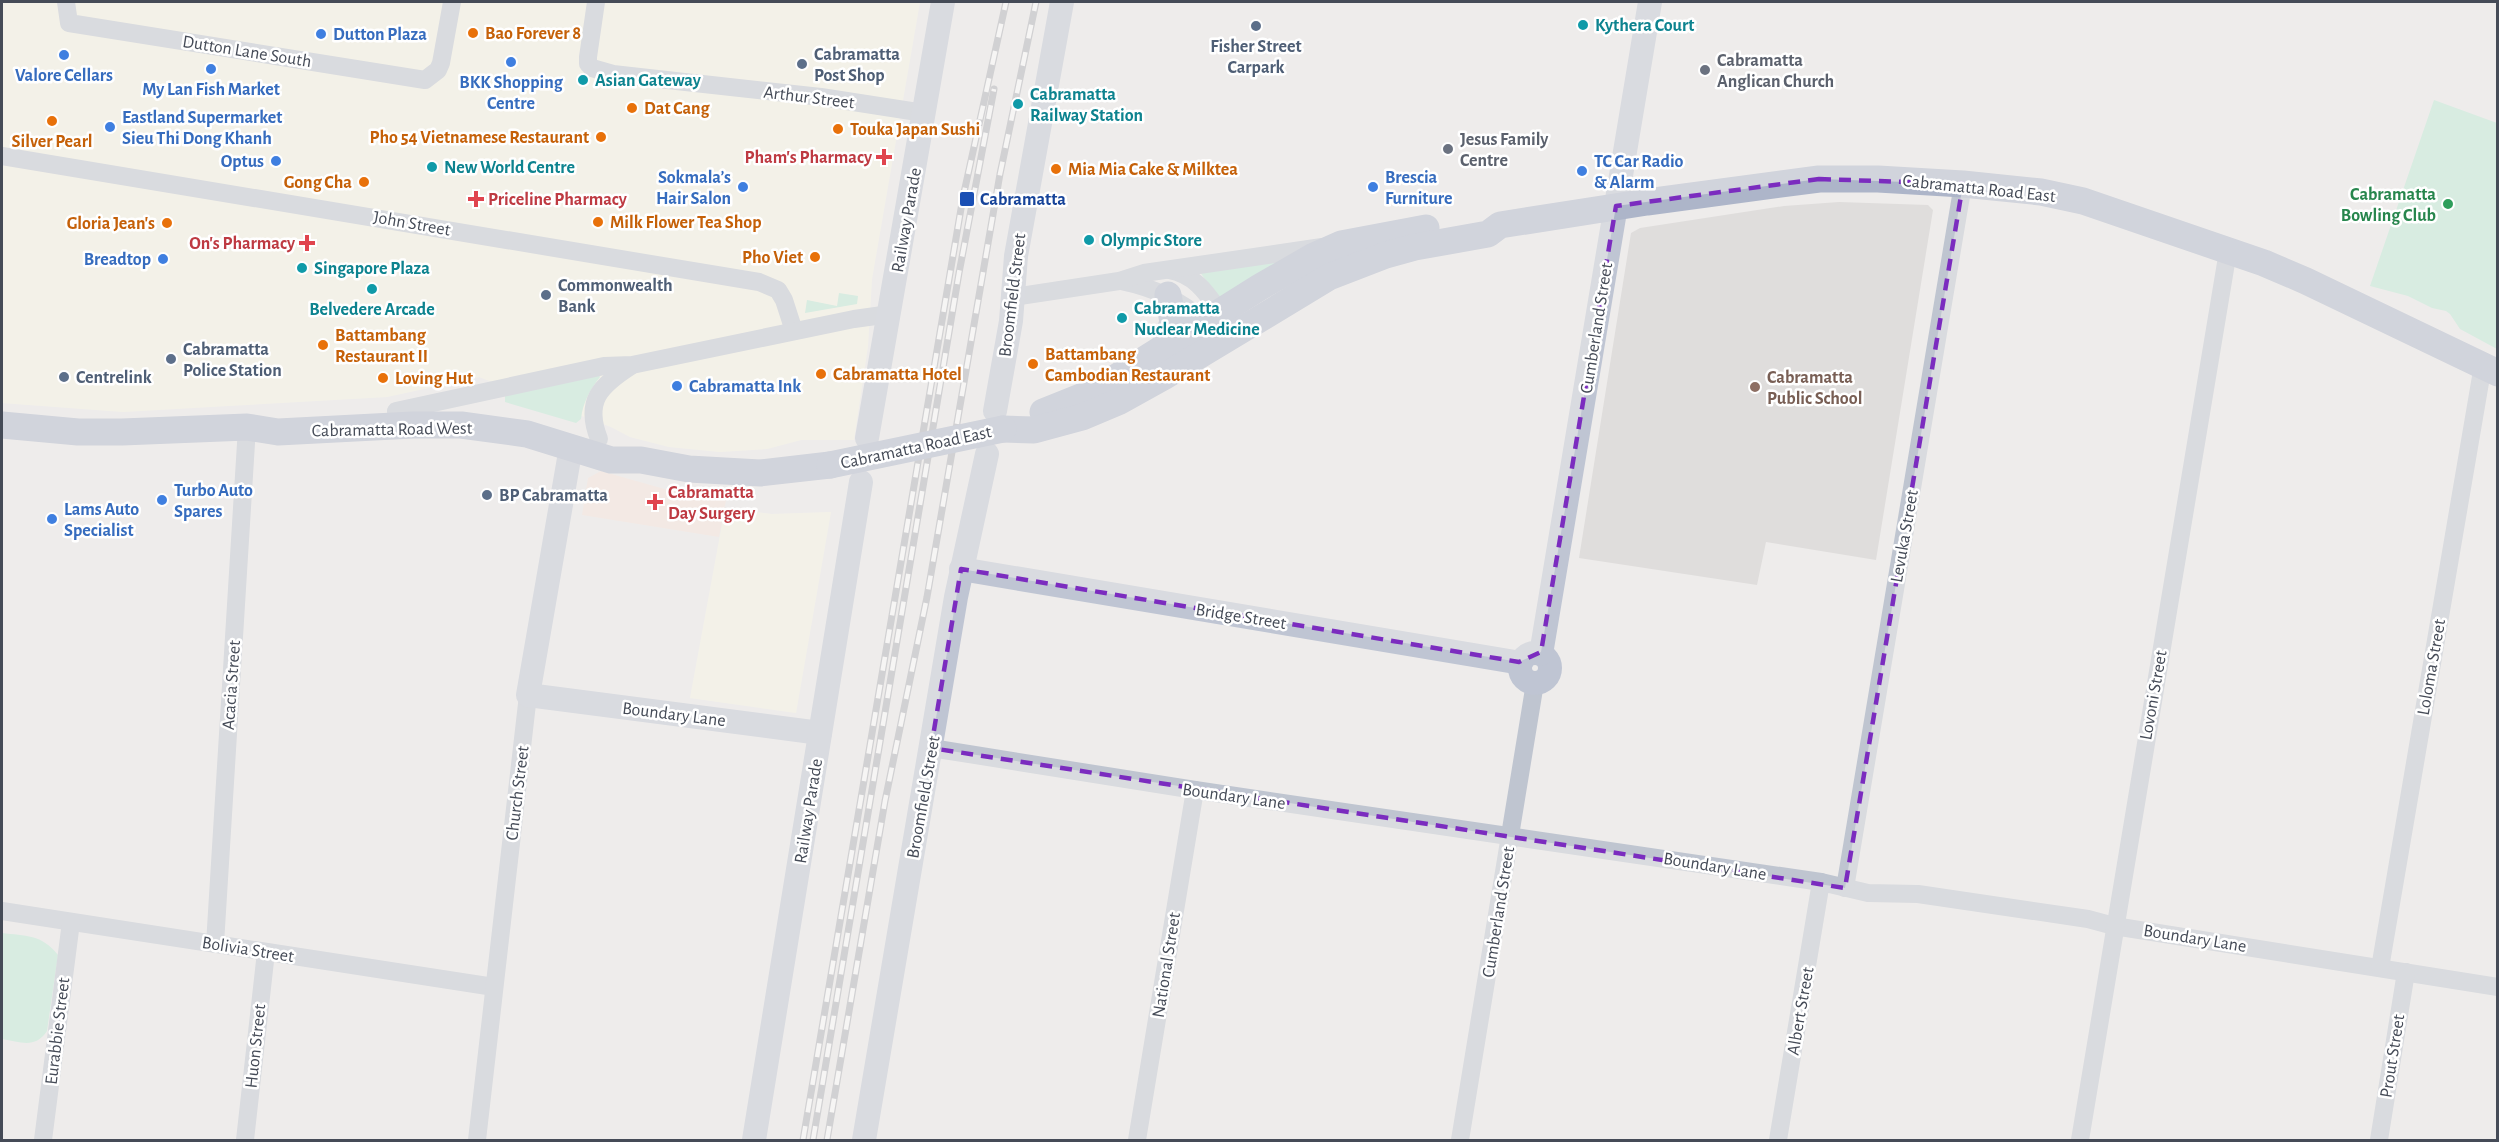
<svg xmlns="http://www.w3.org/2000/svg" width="2499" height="1142" font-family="'Alegreya Sans',sans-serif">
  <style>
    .commercial { fill: #f9f7e4 }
    .education { fill: #dfdddc }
    .medical { fill: #f8e4dc }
    .green { fill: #bcead6 }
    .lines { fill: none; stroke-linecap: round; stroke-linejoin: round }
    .street { stroke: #bfc5d0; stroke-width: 18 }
    .secondary { stroke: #bfc5d3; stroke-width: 24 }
    .primary { stroke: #adb5c9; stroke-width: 27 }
    .rail-casing { stroke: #aeafb5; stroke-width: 7 }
    .rail { stroke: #fff; stroke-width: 4.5; stroke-dasharray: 14; stroke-linecap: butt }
    .primary-bridge { stroke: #adb5c9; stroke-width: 27 }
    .marked { fill: none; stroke: #7b2cbf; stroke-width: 4.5; stroke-dasharray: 12 8; stroke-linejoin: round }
    .culture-dot { fill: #0f9aa8; stroke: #fff; stroke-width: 2 }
    .service-dot { fill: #5c6f8a; stroke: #fff; stroke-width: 2 }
    .food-dot { fill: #e8710a; stroke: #fff; stroke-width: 2 }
    .shop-dot { fill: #3f7fe0; stroke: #fff; stroke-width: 2 }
    .worship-dot { fill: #6b7280; stroke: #fff; stroke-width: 2 }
    .health-dot { fill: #e0444e; stroke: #fff; stroke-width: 2 }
    .transit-dot { fill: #1a4fb4; stroke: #fff; stroke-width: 2 }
    .leisure-dot { fill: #2e9e5b; stroke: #fff; stroke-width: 2 }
    .education-dot { fill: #8d6e63; stroke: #fff; stroke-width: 2 }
    .labels { text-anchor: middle; stroke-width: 5; stroke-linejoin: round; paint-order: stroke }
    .culture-label { font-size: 18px; font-weight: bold; fill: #0d838f; stroke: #fff; text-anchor: start }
    .food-label { font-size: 18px; font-weight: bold; fill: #c56008; stroke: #fff; text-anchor: start }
    .shop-label { font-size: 18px; font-weight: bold; fill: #366cbe; stroke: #fff; text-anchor: start }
    .service-label { font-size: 18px; font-weight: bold; fill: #4e5e75; stroke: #fff; text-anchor: start }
    .street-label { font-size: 18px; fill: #454b57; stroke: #fff }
    .worship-label { font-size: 18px; font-weight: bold; fill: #5b616d; stroke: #fff; text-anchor: start }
    .health-label { font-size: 18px; font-weight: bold; fill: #be3a42; stroke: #fff; text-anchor: end }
    .leisure-label { font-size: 18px; font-weight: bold; fill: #27864d; stroke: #fff; text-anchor: end }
    .transit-label { font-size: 18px; font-weight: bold; fill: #164399; stroke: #fff; text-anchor: start }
    .education-label { font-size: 18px; font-weight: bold; fill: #785e54; stroke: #fff; text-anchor: start }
  </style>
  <rect width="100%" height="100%" fill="#eeeceb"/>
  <g class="commercial">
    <polygon points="2,2 920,2 872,279 868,346 854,440 801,440 767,449 720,452 669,447 630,437 611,427 479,377 387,397 228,406 123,412 2,403"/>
    <polygon points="725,508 772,514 831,512 796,713 690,698"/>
  </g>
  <polygon class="education" points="1839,202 1928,205 1933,210 1876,560 1766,542 1757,585 1579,558 1631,233 1640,228 1784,206"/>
  <polygon class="medical" points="601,471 668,490 726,500 719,537 582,515 588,478"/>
  <g class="green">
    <polygon points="2434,100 2497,123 2497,349 2460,329 2450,314 2446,311 2432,308 2408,296 2370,286"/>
    <polygon points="1297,255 1220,299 1199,271"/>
    <polygon points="839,293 858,296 857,304 805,313 807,300 837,306"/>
    <path d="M597,371l3,6c-10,13 -17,25 -19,42l-5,4 -71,-21v-10z"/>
    <path d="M2,933c23,3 40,1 56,22l-11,76c-12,18 -26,11 -45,8z"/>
  </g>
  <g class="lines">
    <g class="street">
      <polyline points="66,2 69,23 425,80 438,70 441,63 452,2"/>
      <polyline points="596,2 588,57 588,64 592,68 613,74 821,97 924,113"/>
      <polyline points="2,156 759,282 778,290 784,300 794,331"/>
      <path d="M1169,270c26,5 37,22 51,42"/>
      <path d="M1121,281c33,7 58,18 84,41"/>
      <polyline points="1014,297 1119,281 1144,273 1322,247"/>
      <polyline points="396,411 604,366 632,365 854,319 890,314"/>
      <path d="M599,439c-15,-38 1,-53 32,-73"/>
      <polyline points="931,748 1195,790 1821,882 1868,893 1918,894 2088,919 2114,926 2498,987"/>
      <polyline points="1845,888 1963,184"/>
      <polyline points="2,911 494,987"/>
      <polyline points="215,944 247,427"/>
      <polyline points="2380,968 2483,365"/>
      <polyline points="43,1140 71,922"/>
      <polyline points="245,1140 266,952"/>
      <polyline points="477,1140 528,695"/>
      <polyline points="1137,1140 1195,790"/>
      <polyline points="1460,1140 1535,683"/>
      <polyline points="1778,1140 1821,882"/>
      <polyline points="2080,1140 2228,251"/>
      <polyline points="2379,1140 2406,972"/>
    </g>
    <g class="secondary">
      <polyline points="995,411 1011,321 1016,256 1062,2"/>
      <polyline points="867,438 943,2"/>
      <polyline points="571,447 528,695 820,733"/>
      <polyline points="961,569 1521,663"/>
      <circle cx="1535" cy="668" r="15"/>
      <polyline points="1541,654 1650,2"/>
      <polyline points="754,1140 861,482"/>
      <polyline points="864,1140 956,597 987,454"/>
    </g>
    <g class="primary">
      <polyline points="1164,347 1173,322 1168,295"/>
      <polyline points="1043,412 1093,392 1260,287 1314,256 1341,244 1426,228"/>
      <polyline points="2,425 78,432 122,432 247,427 278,432 413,425 461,425 527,434 611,460 641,460 689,469 760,473 830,465"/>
      <polyline points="1003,429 1034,430 1082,417 1120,401 1165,376 1329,277 1386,255 1415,247 1488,234 1500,225 1647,202 1819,179 1878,179 1963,184 2041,192 2083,201 2264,263 2306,281 2498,373"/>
    </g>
    <defs>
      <g id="rail">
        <polyline points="803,1140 963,197 1006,2"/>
        <polyline points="813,1140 959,273 994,89"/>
        <polyline points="827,1140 885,801 927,597 1000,174 1036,2"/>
      </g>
    </defs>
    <use href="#rail" class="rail-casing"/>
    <use href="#rail" class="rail"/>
    <polyline class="primary-bridge" points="830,465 1003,429"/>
  </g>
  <path d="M0 0H2499V1142H0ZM1819,179l144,5 -118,704 -914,-140 30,-179 558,93 22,-10 75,-446z" fill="#eeeceb" fill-opacity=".55" fill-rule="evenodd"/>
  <path class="marked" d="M1819,179l144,5 -118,704 -914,-140 30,-179 558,93 22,-10 75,-446z"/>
  <g class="culture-dot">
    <circle cx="1583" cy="25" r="6"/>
    <circle cx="583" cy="80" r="6"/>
    <circle cx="1018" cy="104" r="6"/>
    <circle cx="432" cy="167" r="6"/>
    <circle cx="1089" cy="240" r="6"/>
    <circle cx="302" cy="268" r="6"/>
    <circle cx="372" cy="289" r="6"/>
    <circle cx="1122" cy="318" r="6"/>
  </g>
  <g class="service-dot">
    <circle cx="1256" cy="26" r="6"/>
    <circle cx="802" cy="64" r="6"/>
    <circle cx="546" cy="295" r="6"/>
    <circle cx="171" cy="359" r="6"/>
    <circle cx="64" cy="377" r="6"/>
    <circle cx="487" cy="495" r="6"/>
  </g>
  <g class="food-dot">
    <circle cx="473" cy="33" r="6"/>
    <circle cx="632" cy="108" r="6"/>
    <circle cx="52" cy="121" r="6"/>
    <circle cx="838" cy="129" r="6"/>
    <circle cx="601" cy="137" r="6"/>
    <circle cx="1056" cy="169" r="6"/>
    <circle cx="364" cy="182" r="6"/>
    <circle cx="598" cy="222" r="6"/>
    <circle cx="167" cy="223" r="6"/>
    <circle cx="815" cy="257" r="6"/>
    <circle cx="323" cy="345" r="6"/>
    <circle cx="1033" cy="364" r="6"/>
    <circle cx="821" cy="374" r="6"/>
    <circle cx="383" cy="378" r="6"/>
  </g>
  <g class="shop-dot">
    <circle cx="321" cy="34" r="6"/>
    <circle cx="64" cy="55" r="6"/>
    <circle cx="511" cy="62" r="6"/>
    <circle cx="211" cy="69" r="6"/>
    <circle cx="110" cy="127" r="6"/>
    <circle cx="276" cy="161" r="6"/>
    <circle cx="1582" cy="171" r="6"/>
    <circle cx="743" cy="187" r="6"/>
    <circle cx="1373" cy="187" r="6"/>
    <circle cx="163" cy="259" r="6"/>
    <circle cx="677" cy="386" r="6"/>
    <circle cx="162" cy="500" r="6"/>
    <circle cx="52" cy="519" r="6"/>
  </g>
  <g class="worship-dot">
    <circle cx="1705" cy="70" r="6"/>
    <circle cx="1448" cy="149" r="6"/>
  </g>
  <g class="health-dot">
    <path d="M881 148h6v6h6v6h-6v6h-6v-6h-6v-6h6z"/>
    <path d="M473 190h6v6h6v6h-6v6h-6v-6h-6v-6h6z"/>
    <path d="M304 234h6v6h6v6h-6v6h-6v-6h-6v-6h6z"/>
    <path d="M652 493h6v6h6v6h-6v6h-6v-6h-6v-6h6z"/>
  </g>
  <rect class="transit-dot" x="959" y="191" width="16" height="16" rx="3"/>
  <circle class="leisure-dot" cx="2448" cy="204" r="6"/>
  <circle class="education-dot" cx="1755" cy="387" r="6"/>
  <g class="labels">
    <g class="culture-label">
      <text x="1595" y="31">Kythera Court</text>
      <text x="595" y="86">Asian Gateway</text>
      <text x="1030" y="100">Cabramatta<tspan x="1030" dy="21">Railway Station</tspan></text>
      <text x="444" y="173">New World Centre</text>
      <text x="1101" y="246">Olympic Store</text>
      <text x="314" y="274">Singapore Plaza</text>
      <text x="1134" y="314">Cabramatta<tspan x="1134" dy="21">Nuclear Medicine</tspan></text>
      <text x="372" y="315" text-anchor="middle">Belvedere Arcade</text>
    </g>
    <g class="food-label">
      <text x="485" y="39">Bao Forever 8</text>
      <text x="644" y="114">Dat Cang</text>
      <text x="850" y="135">Touka Japan Sushi</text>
      <text x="589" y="143" text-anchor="end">Pho 54 Vietnamese Restaurant</text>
      <text x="52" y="147" text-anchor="middle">Silver Pearl</text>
      <text x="1068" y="175">Mia Mia Cake &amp; Milktea</text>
      <text x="352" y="188" text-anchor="end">Gong Cha</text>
      <text x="610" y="228">Milk Flower Tea Shop</text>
      <text x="155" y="229" text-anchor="end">Gloria Jean's</text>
      <text x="803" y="263" text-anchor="end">Pho Viet</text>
      <text x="335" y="341">Battambang<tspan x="335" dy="21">Restaurant II</tspan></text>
      <text x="1045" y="360">Battambang<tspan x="1045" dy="21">Cambodian Restaurant</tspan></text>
      <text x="833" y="380">Cabramatta Hotel</text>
      <text x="395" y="384">Loving Hut</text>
    </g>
    <g class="shop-label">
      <text x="333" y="40">Dutton Plaza</text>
      <text x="64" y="81" text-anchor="middle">Valore Cellars</text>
      <text x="511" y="88" text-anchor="middle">BKK Shopping<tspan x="511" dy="21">Centre</tspan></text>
      <text x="211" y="95" text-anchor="middle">My Lan Fish Market</text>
      <text x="122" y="123">Eastland Supermarket<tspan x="122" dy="21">Sieu Thi Dong Khanh</tspan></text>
      <text x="264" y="167" text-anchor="end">Optus</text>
      <text x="1594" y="167">TC Car Radio<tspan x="1594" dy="21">&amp; Alarm</tspan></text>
      <text x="731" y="183" text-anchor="end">Sokmala’s<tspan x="731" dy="21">Hair Salon</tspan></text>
      <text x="1385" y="183">Brescia<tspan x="1385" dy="21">Furniture</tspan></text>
      <text x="151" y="265" text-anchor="end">Breadtop</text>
      <text x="689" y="392">Cabramatta Ink</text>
      <text x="174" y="496">Turbo Auto<tspan x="174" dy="21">Spares</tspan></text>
      <text x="64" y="515">Lams Auto<tspan x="64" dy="21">Specialist</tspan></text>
    </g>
    <g class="service-label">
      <text x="1256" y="52" text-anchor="middle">Fisher Street<tspan x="1256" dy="21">Carpark</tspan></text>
      <text x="814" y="60">Cabramatta<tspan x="814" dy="21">Post Shop</tspan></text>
      <text x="558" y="291">Commonwealth<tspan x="558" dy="21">Bank</tspan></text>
      <text x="183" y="355">Cabramatta<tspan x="183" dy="21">Police Station</tspan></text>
      <text x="76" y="383">Centrelink</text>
      <text x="499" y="501">BP Cabramatta</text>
    </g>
    <g class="street-label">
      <text transform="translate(247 51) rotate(9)" y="6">Dutton Lane South</text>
      <text transform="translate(809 97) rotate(7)" y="6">Arthur Street</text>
      <text transform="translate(1979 188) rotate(6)" y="6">Cabramatta Road East</text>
      <text transform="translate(906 220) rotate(-80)" y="6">Railway Parade</text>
      <text transform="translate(412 223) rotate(10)" y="6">John Street</text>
      <text transform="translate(1012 295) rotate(-83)" y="6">Broomfield Street</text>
      <text transform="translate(1596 328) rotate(-81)" y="6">Cumberland Street</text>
      <text transform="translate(392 429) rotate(-1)" y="6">Cabramatta Road West</text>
      <text transform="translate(916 447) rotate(-12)" y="6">Cabramatta Road East</text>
      <text transform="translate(1904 536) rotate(-80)" y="6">Levuka Street</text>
      <text transform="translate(1241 616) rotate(9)" y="6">Bridge Street</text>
      <text transform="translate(2431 667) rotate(-80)" y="6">Loloma Street</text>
      <text transform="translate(231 685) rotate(-86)" y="6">Acacia Street</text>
      <text transform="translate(2153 695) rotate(-80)" y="6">Lovoni Street</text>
      <text transform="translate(674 714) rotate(7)" y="6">Boundary Lane</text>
      <text transform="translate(517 793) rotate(-83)" y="6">Church Street</text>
      <text transform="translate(1234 796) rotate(8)" y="6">Boundary Lane</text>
      <text transform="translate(923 797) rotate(-80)" y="6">Broomfield Street</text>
      <text transform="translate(808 811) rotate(-81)" y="6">Railway Parade</text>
      <text transform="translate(1715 866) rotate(9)" y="6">Boundary Lane</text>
      <text transform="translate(1498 912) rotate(-81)" y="6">Cumberland Street</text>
      <text transform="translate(2195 938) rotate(9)" y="6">Boundary Lane</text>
      <text transform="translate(248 949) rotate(9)" y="6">Bolivia Street</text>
      <text transform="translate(1166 965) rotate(-81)" y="6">National Street</text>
      <text transform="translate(1800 1011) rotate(-80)" y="6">Albert Street</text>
      <text transform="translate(57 1031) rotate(-83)" y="6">Eurabbie Street</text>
      <text transform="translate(255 1046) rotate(-84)" y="6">Huon Street</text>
      <text transform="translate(2392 1056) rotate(-81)" y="6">Prout Street</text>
    </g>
    <g class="worship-label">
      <text x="1717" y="66">Cabramatta<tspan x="1717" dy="21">Anglican Church</tspan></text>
      <text x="1460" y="145">Jesus Family<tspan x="1460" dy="21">Centre</tspan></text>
    </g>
    <g class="health-label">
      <text x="872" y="163">Pham's Pharmacy</text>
      <text x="488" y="205" text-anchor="start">Priceline Pharmacy</text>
      <text x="295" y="249">On's Pharmacy</text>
      <text x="668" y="498" text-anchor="start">Cabramatta<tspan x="668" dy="21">Day Surgery</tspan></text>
    </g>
    <g class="leisure-label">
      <text x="2436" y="200">Cabramatta<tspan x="2436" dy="21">Bowling Club</tspan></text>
    </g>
    <g class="transit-label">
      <text x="980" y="205">Cabramatta</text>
    </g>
    <g class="education-label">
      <text x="1767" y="383">Cabramatta<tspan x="1767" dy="21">Public School</tspan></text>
    </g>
  </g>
  <rect width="2499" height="1142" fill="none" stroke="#454b57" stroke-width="6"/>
</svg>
